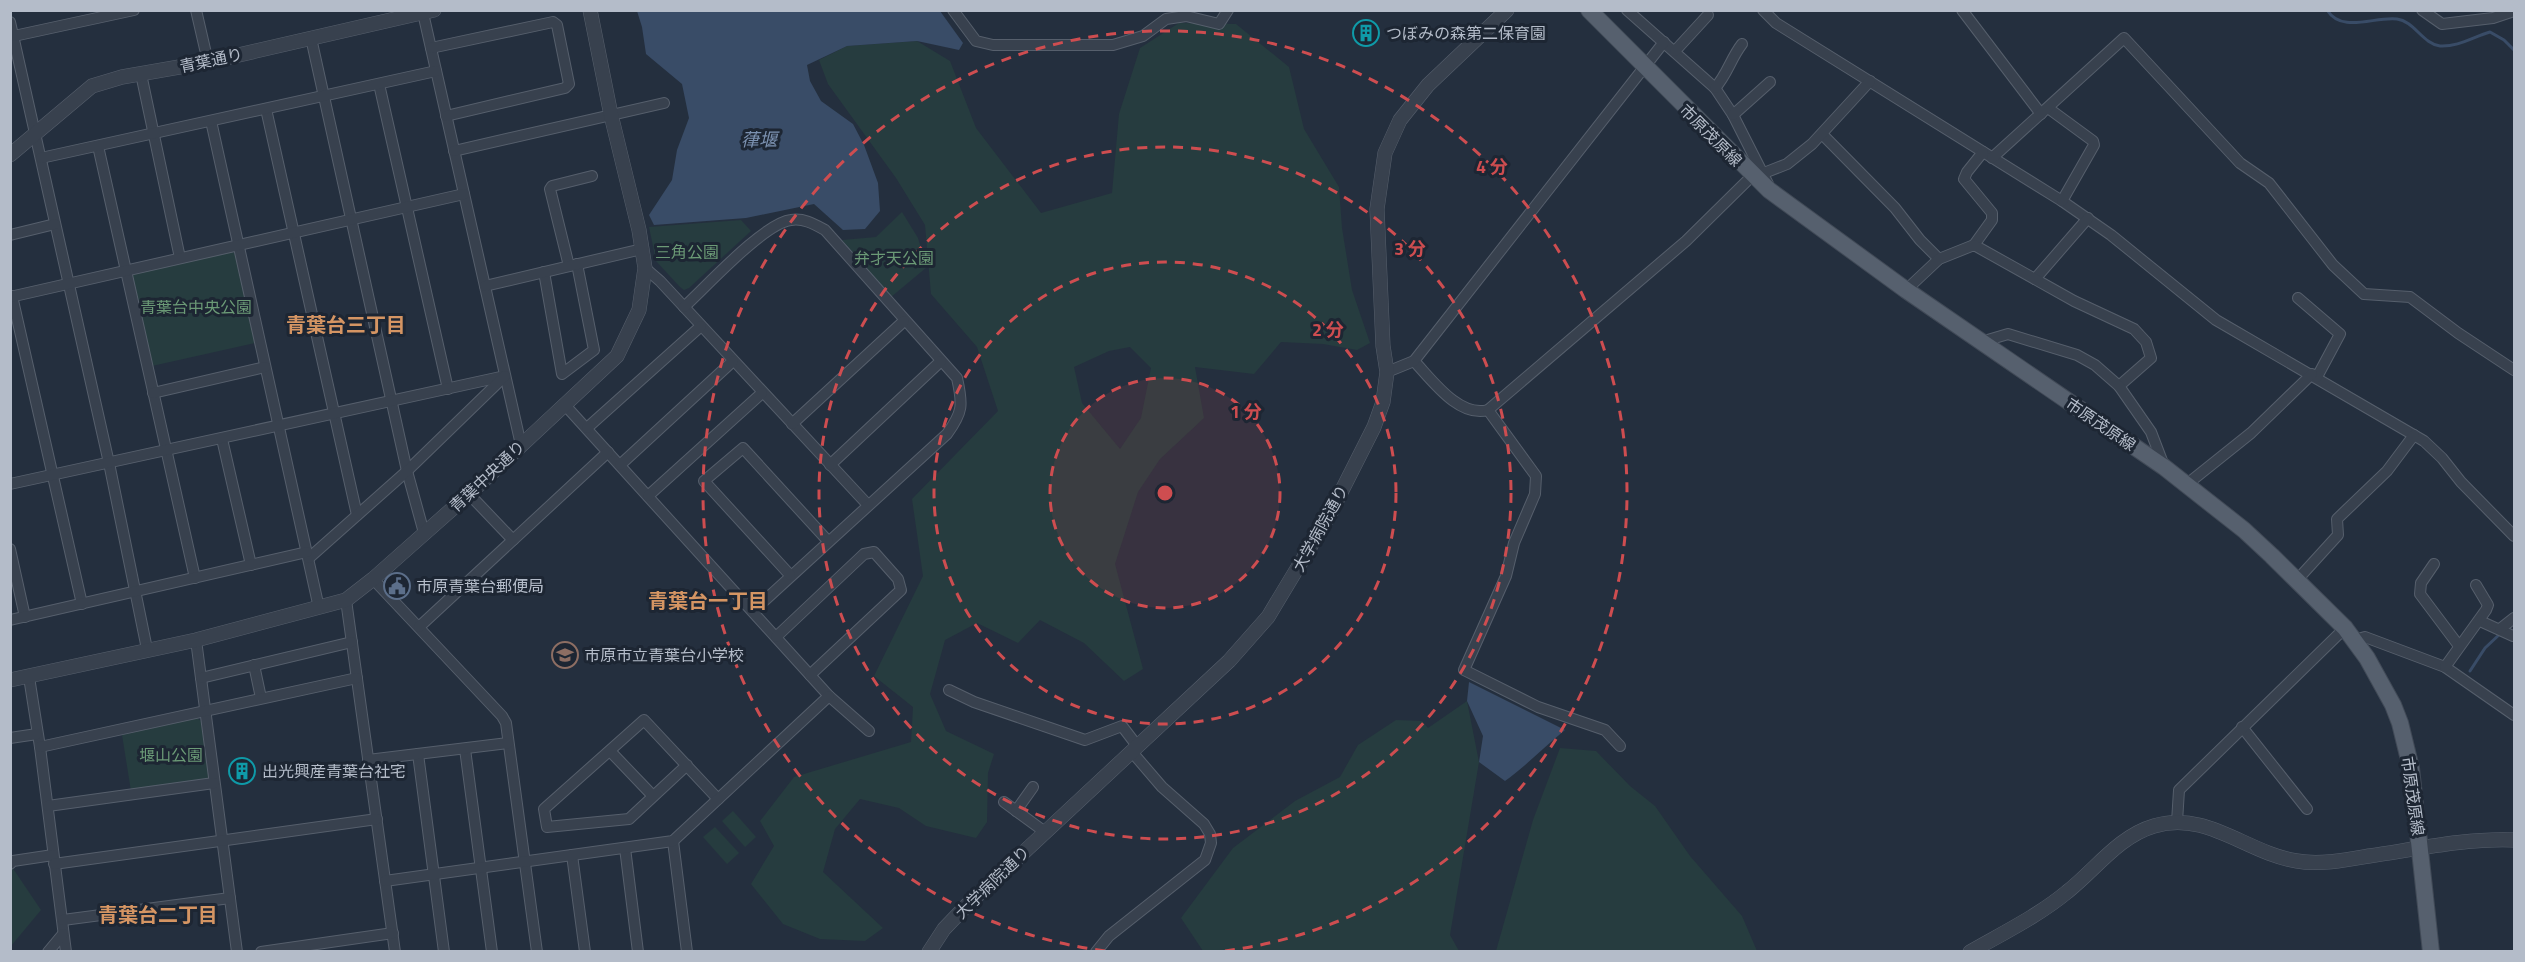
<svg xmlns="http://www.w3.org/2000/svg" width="2525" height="962" font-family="'Titillium Web','Noto Sans JP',sans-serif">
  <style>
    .green { fill: #263c3f; fill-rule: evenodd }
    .water { fill: #394c67 }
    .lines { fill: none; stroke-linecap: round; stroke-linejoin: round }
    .stream { stroke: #394c67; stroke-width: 3 }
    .minor-casing { stroke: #565f6c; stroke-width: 12 }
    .tertiary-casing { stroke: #565f6c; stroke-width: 15 }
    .primary-casing { stroke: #414a57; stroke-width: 18 }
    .minor { stroke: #38414e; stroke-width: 10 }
    .tertiary { stroke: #38414e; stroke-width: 14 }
    .primary { stroke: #56606e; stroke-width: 16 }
    .ring { fill: none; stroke: #ce4d50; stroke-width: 3; stroke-dasharray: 10 8 }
    .labels { text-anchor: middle; stroke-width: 6; stroke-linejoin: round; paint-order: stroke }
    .poi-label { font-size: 16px; fill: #b4bcc9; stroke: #1d2633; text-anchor: start }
    .street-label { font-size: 16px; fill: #b4bcc9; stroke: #1d2633 }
    .park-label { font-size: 16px; fill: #6b9a76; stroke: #1d2633 }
    .water-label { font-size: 18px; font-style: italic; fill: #7c92b1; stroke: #1d2633 }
    .quarter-label { font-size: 20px; font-weight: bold; fill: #d59563; stroke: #1d2633 }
    .centre { fill: #ce4d50; stroke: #1d2633; stroke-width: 3 }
    .ring-label { font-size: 18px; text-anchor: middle; font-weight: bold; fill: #ce4d50; stroke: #1d2633; stroke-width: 6; stroke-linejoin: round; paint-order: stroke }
  </style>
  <rect width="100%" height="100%" fill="#242f3e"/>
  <g class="green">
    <path d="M1179,23l57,1 53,43 15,62 35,58 3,41 10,62 18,53 -13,7 -34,-6 -42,-2 -27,32 -59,-7 9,51 -44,41 -22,33 -23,72 28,105 -19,12 -40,-38 -44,-23 -22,23 -41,-20 -32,17 -15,54 16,37 48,23 -6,19 -1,49 -11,16 -50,-12 -27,-18 -39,-9 -25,30 -12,43 60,56 -18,13 -45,-2 -37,-15 -32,-40 23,-38 -14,-25 34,-44 117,-35 2,-35 -39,-31 49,-100 -11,-77 86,-88 -21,-64 -46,-53 -6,-69 -29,-47 -68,-94 -9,-24 28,-14 70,-5 33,20 26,67 65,85 71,-20 7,-79 21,-66zM1130,347l21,21 -10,50 -21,31 -38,-46 -8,-36 35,-16z"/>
    <polygon points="902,212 918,238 927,267 891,297 842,240 876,237"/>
    <polygon points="741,220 751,231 689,288 684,290 680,287 656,261 649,227"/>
    <polygon points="232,251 235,254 255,343 152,366 131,278 134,273"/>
    <polygon points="1467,701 1479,762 1450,935 1459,951 1203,951 1181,918 1233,848 1295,801 1340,777 1358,745 1396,720 1422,721 1428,728"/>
    <polygon points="197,718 201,721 209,776 206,781 131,791 122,735"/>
    <polygon points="1560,748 1596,751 1630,786 1655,806 1690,856 1742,916 1757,951 1496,951 1533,820"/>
    <polygon points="733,811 756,837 745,847 722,821"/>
    <polygon points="715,827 739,853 727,864 703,837"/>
    <polygon points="12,867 41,910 11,946 10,869"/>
  </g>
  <g class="water">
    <polygon points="637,11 940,11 963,43 959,50 917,41 847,46 807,65 810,81 821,101 853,124 864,145 878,183 880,211 865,229 843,230 814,204 746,218 654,225 649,215 672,180 677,150 689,118 682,84 646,54 642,27"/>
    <path d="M1469,682l96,48c-21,17 -38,35 -60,51l-26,-19 4,-26 -16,-35z"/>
  </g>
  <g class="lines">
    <g class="stream">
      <path d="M2327,10c15,24 48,6 70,9 17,2 26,25 43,27 18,1 33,-9 50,-14l14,8 10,10"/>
      <polyline points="2470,671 2485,648 2501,633"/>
    </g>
    <defs>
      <g id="minor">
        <polyline points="196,10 208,62"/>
        <polyline points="953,10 976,41 993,45 1113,45 1143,36 1166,19 1186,16 1219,24 1228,10"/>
        <polyline points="1627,10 1715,88 1733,115 1768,184"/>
        <polyline points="1763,10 1776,23 2062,201 2111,235 2216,320 2424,441 2442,458 2461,482 2514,536"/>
        <polyline points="1962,10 2041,114"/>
        <polyline points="2422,10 2442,24 2493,18 2514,11"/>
        <polyline points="423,13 521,445"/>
        <polyline points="10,22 109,463 147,649"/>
        <polyline points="14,36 134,10"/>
        <polyline points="311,38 407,471 424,533"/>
        <polyline points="431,48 553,22 557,25 569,84 565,88 446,116"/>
        <polyline points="1675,51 1708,15"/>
        <polyline points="141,74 180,258"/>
        <polyline points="379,84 448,389"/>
        <path d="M1715,88c12,-13 16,-30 27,-44"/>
        <polyline points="2048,108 2093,141 2094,145 2062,201"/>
        <polyline points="266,109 357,515"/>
        <polyline points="1733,115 1770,82"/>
        <polyline points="211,121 319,608"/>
        <polyline points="1822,134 1895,208 1920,240 1939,259"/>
        <polyline points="98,146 195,578"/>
        <polyline points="454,151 664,103"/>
        <polyline points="41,158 436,71"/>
        <polyline points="1992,158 2124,38 2240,163 2269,183 2333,265 2364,294 2410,297 2458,333 2514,370"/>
        <polyline points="1764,173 1787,164 1812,144 1870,81"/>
        <polyline points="10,235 55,224"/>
        <polyline points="1974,245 1992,220 1992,213 1964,179 1967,172 1983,152"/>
        <polyline points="569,266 550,189 552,186 592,176"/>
        <polyline points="645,268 660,281 868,505"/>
        <polyline points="544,272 562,374 594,350 577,264"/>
        <polyline points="2035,279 2088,218"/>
        <polyline points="485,286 642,249"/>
        <polyline points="1906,290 1939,259 1974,245 2074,301 2134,329 2146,342 2151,358 2119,386"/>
        <polyline points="12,296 82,604"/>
        <polyline points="10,297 464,194"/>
        <polyline points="2298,298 2340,334 2317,377"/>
        <path d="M684,307c22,-20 80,-84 107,-87 13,-2 23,4 34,10l132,148c6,27 6,34 -10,56l-194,177"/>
        <polyline points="1981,342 2008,334 2077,355 2095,365 2119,386 2151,432 2164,466"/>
        <path d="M1414,361c18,19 45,57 74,49l198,-169 67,-66"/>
        <polyline points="1387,372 1414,361 1664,42"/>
        <polyline points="153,393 265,367"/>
        <polyline points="564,404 829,696 869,731"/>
        <polyline points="1488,410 1536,476 1535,494 1514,543 1506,576 1464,670 1538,707 1605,730 1620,746"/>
        <polyline points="792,424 904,321"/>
        <polyline points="587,428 701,326"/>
        <polyline points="222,439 251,565"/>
        <polyline points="620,465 733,361"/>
        <polyline points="830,465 941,361"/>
        <polyline points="10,484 505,376"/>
        <polyline points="2186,485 2251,433 2312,374"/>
        <polyline points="469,494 513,540"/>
        <polyline points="648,496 762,393"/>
        <polyline points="10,549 25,617"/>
        <polyline points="309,558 407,471 505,376"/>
        <polyline points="2434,564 2421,583 2420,594 2459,646"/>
        <polyline points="790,575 704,481 743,448 828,541"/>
        <polyline points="373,579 502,716 506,723 537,952"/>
        <polyline points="2297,580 2338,535 2337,519 2387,471 2414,435"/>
        <polyline points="346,600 395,952"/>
        <polyline points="10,620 307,552"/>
        <polyline points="2480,621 2513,636"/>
        <polyline points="419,627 608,452"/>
        <polyline points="2500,629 2514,618"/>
        <polyline points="776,637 864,554 874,552 898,579 901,590 810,675"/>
        <polyline points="196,640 237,952"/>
        <polyline points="2355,640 2365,637 2445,667 2514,715"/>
        <polyline points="254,665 261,698"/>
        <polyline points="2445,667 2486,610 2488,605 2476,585"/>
        <polyline points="29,677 40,747 66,952"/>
        <polyline points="201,678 352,642"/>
        <polyline points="949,690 974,702 1085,740 1122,726 1138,747"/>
        <polyline points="2242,727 2307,809"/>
        <polyline points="10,738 37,734"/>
        <polyline points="40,747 357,678"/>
        <polyline points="465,749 492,952"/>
        <polyline points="610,751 653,796"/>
        <polyline points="418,754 444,952"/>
        <polyline points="368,760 508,743"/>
        <polyline points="687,765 629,819 547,827 544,809 644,720 718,799"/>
        <polyline points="1004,802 1045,832"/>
        <polyline points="48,806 214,783"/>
        <polyline points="1016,811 1033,787"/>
        <polyline points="2177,822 2179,790 2345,628"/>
        <polyline points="673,841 687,952"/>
        <polyline points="625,848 638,952"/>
        <polyline points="572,855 585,952"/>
        <polyline points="10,864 13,861 53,855"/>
        <polyline points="54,864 377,819"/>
        <polyline points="385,881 673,841 829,696"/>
        <polyline points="63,920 230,898"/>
        <polyline points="48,952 63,934"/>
        <polyline points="261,952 393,933"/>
        <polyline points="1096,952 1109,936 1205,860 1211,843 1210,834 1204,824 1162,787 1132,752"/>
      </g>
      <g id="tertiary">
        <polyline points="10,155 92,86 122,77 208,62 434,10"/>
        <polyline points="10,680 196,640 346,600 373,579 469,494 617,356 639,310 645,268 639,230 611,115 590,10"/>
        <polyline points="929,952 944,929 966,906 1229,661 1268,617 1330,514 1374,427 1383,402 1387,372 1383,346 1377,209 1385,153 1400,120 1428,85 1507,10"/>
        <path d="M1970,952c33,-19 68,-36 97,-60 28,-22 52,-56 87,-66 53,-16 92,27 143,35 23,4 49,-1 72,-5 48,-7 98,-18 145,-16"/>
      </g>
      <polyline id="primary" points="1589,10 1769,190 1906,290 2164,467 2244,530 2272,556 2345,628 2367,658 2393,705 2400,723 2411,768 2431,952"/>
    </defs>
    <use href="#minor" class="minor-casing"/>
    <use href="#tertiary" class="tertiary-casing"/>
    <use href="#primary" class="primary-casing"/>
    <use href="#minor" class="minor"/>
    <use href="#tertiary" class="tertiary"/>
    <use href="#primary" class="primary"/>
  </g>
  <circle cx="1165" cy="493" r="115" fill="#ce4d50" fill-opacity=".12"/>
  <g class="ring">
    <circle cx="1165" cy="493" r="115"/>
    <circle cx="1165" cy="493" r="231"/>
    <circle cx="1165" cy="493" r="346"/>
    <path d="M1105 951A462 462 0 1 1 1225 951"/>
  </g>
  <defs>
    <symbol id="building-ring" viewBox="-11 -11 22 22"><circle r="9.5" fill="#1d2633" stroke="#0f9aa8" stroke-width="1.5"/><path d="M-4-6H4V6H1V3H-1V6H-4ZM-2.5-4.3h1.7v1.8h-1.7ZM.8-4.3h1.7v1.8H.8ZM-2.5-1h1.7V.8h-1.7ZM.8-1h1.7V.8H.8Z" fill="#0f9aa8"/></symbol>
    <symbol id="civic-ring" viewBox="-11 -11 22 22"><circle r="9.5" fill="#1d2633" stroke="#5c6f8a" stroke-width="1.5"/><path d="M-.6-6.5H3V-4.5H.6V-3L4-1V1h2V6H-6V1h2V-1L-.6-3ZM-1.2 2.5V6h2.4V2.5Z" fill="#5c6f8a"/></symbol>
    <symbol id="school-ring" viewBox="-11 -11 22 22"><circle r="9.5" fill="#1d2633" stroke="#8d6e63" stroke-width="1.5"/><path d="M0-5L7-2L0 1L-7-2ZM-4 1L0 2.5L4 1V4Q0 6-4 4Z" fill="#8d6e63"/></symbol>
  </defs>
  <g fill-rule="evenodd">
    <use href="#building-ring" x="1351" y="18" width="30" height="30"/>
    <use href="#civic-ring" x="382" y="571" width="30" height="30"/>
    <use href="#school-ring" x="550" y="640" width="30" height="30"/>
    <use href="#building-ring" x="227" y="756" width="30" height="30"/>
  </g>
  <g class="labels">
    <g class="poi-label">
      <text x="1386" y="39">つぼみの森第二保育園</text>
      <text x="416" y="592">市原青葉台郵便局</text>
      <text x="584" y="661">市原市立青葉台小学校</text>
      <text x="262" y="777">出光興産青葉台社宅</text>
    </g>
    <g class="street-label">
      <text transform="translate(211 60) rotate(-12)" y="6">青葉通り</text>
      <text transform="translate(1711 135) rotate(45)" y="6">市原茂原線</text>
      <text transform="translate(2101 424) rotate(34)" y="6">市原茂原線</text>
      <text transform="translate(487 476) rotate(-43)" y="6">青葉中央通り</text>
      <text transform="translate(1320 528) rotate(-61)" y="6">大学病院通り</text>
      <text transform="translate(2413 796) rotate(82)" y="6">市原茂原線</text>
      <text transform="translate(992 882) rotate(-44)" y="6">大学病院通り</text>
    </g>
    <g class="park-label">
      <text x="687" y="258">三角公園</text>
      <text x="894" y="264">弁才天公園</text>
      <text x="196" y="313">青葉台中央公園</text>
      <text x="171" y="761">堰山公園</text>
    </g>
    <g class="water-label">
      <text x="759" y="146">葎堰</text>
    </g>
    <g class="quarter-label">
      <text x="346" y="332">青葉台三丁目</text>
      <text x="708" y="608">青葉台一丁目</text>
      <text x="158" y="922">青葉台二丁目</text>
    </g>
  </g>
  <circle cx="1165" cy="493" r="9" class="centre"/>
  <g class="ring-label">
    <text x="1492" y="173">4 分</text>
    <text x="1410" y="255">3 分</text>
    <text x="1328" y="336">2 分</text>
    <text x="1246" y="418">1 分</text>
  </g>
  <rect width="2525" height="962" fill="none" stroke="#b4bcc9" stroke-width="24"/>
</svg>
